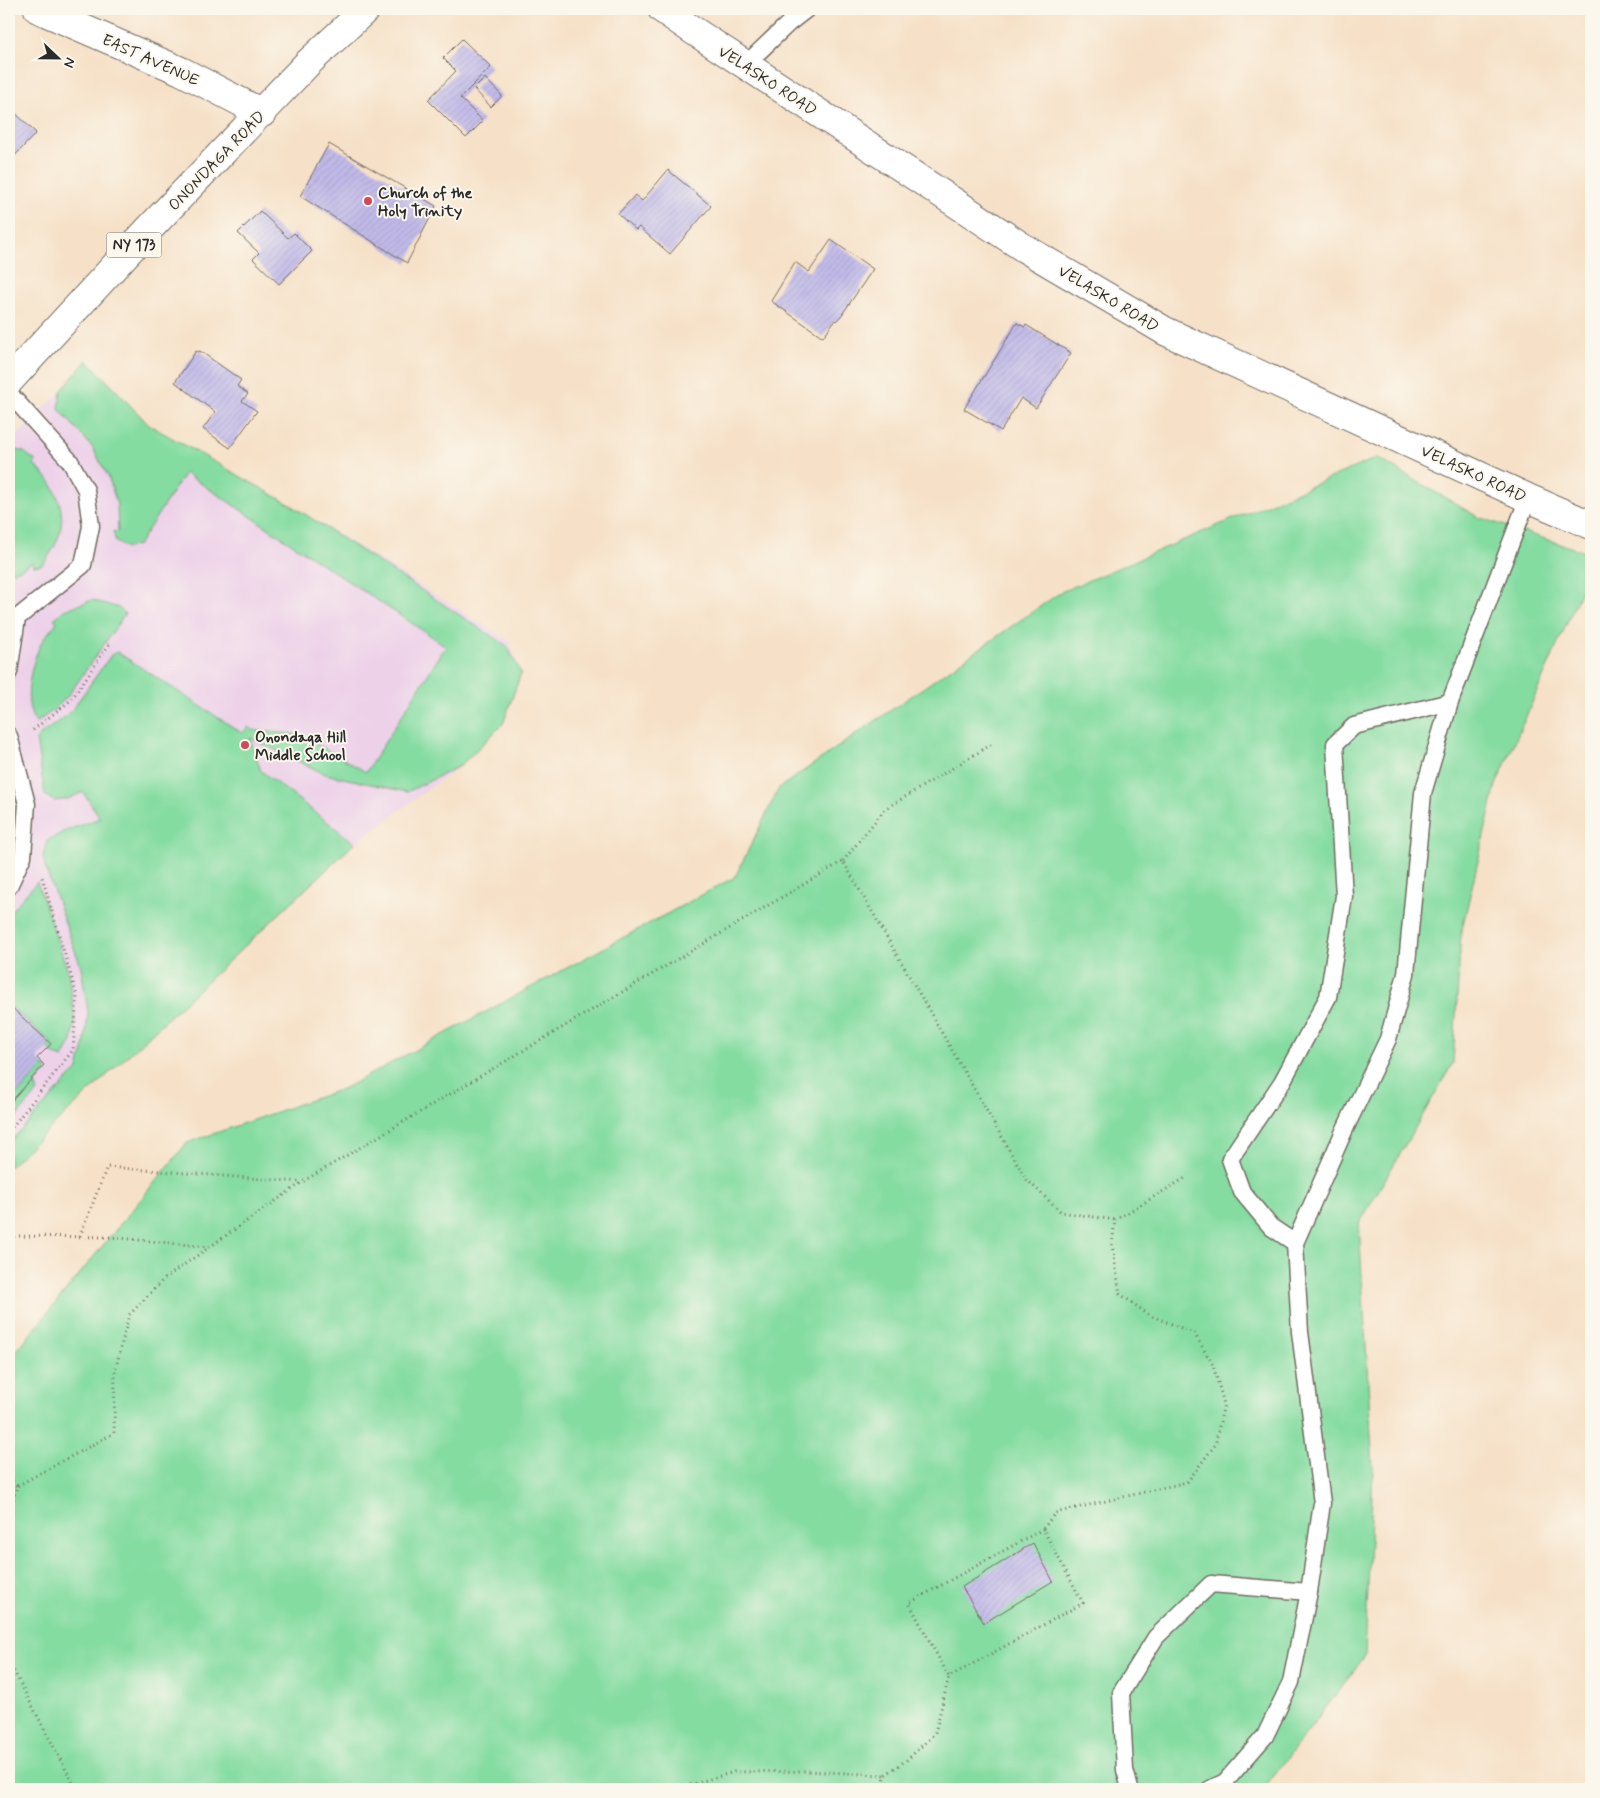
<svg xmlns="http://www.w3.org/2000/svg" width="1600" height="1798" font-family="Mynerve,sans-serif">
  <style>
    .built { fill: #edd1e9 }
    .green { fill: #84dca1; stroke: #588466 }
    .building { fill: url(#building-hatch) }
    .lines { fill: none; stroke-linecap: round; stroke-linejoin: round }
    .lane-casing { stroke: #726b62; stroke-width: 19 }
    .street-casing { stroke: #726b62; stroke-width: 30 }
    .secondary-casing { stroke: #726b62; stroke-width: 30 }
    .primary-casing { stroke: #726b62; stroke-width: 30 }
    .path { stroke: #726b62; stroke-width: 3; stroke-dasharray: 1 4; stroke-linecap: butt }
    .lane { stroke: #fff; stroke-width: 16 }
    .street { stroke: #fff; stroke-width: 28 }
    .secondary { stroke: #fff; stroke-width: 28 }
    .primary { stroke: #fff; stroke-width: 28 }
    .poi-dot { fill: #d1495b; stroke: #fbf7ec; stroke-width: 2 }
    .labels { text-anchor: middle; stroke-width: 4; stroke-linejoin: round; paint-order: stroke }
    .shield { fill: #fbf7ec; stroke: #696865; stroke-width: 1 }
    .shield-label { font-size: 15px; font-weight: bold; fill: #2b2b2b }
    .street-label { font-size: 16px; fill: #2b2b2b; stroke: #fbf7ec }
    .poi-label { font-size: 16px; font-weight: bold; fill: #2b2b2b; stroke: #fbf7ec; text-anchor: start }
  </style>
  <defs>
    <pattern id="building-hatch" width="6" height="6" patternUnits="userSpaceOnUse" patternTransform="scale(1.25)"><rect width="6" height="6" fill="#c2bbea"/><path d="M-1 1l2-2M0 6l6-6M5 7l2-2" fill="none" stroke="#a7a1c9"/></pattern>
  </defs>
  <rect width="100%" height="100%" fill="#fbf7ec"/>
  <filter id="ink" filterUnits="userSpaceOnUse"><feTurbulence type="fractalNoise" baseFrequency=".02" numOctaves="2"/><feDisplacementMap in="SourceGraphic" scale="10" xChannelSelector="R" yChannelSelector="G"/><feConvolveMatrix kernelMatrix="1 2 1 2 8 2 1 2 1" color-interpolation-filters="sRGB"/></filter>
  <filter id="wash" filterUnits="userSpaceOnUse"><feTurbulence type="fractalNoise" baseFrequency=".0096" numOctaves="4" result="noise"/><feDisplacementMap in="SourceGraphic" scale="20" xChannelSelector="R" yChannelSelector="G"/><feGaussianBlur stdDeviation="1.12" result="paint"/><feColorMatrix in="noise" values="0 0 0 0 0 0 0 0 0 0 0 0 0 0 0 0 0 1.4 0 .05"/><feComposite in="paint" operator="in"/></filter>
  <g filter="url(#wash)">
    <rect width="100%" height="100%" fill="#f6e1c8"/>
    <polygon class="built" points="87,360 149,425 291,505 509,641 521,673 503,724 460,766 355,843 9,1167 9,444 61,391"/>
    <g class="green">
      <polygon points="87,360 149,425 291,505 507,646 521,673 503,724 460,766 407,792 325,774 250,738 261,771 355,843 9,1167 9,1143 78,1069 85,1042 88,1012 81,967 46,870 43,856 47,841 65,831 100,818 83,792 68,799 54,801 45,795 36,740 40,735 69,714 111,655 117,652 242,733 248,727 252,730 301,735 366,772 446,646 185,473 138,545 126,548 116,542 113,531 118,532 117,505 109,478 92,447 59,409 61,391"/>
      <path d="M9,448l15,4 12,9 -2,4c24,19 36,51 21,80 -3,7 -8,14 -13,20l-9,1 -1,-4 -13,8 -10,2z"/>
      <polygon points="1377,458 1478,517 1591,554 1591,568 1496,785 1461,933 1453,1063 1359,1224 1373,1470 1365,1656 1264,1789 9,1789 9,1360 187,1143 345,1088 735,877 779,788 1061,592"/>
      <path d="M92,600l27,8 6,6 -57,82 -13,13 -19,14c-14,-19 -6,-55 3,-75 4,-10 12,-18 18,-26l-3,-3 10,-9z"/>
      <polygon points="37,882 68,971 75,1021 72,1041 63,1058 54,1055 47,1047 51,1043 9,1005 9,913"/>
      <polygon points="44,1065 47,1070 35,1084 38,1092 9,1125 9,1104"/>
    </g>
    <g id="blocks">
      <g class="building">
        <polygon points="462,39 491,67 460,98 483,121 466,138 428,100 456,71 443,58"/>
        <polygon points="485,78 502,96 491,107 474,89"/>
        <polygon points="9,107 36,133 9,162"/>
        <polygon points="329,144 436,206 407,263 300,196"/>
        <polygon points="668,170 711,206 670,254 639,227 636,230 618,214 635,195 642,201"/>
        <polygon points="260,211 288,238 294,233 312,251 279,284 253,259 259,253 238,233"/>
        <polygon points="831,240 873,269 841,316 836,321 835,320 823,337 771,301 795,262 809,272"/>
        <polygon points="1017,323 1025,327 1026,325 1071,353 1036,408 1021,398 1001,431 964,409"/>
        <polygon points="196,351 198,352 200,351 241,380 237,386 248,394 242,401 257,411 230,448 203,429 215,412 175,382"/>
        <polygon points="9,1005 51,1044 37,1058 44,1065 9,1104"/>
        <polygon points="1033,1543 1053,1581 984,1623 962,1587"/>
      </g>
    </g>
  </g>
  <g filter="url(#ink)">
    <use href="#blocks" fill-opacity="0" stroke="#726b62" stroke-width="1"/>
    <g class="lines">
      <defs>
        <g id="lane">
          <polyline points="745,65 789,23 807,9"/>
          <polyline points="9,393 70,461 86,490 91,526 83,565 17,618 9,672"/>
          <polyline points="9,736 27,804 23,856 9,886"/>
          <polyline points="1295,1243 1271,1227 1242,1192 1230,1159 1282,1082 1328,997 1344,896 1335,744 1354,726 1450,702"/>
          <polyline points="1130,1789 1125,1770 1121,1693 1156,1637 1211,1584 1309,1592"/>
          <polyline points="1210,1789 1225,1782 1265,1736 1291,1682 1309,1592 1322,1503 1300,1332 1295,1243 1344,1131 1388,1039 1406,974 1423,793 1450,702 1528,498"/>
        </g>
        <polyline id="street" points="38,9 181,71 262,113"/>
        <polyline id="secondary" points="662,9 688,27 1024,248 1165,331 1528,498 1591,525"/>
        <polyline id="primary" points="9,381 149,229 308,63 366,9"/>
      </defs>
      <use href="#lane" class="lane-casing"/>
      <use href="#street" class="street-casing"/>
      <use href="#secondary" class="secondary-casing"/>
      <use href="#primary" class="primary-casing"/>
      <g class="path">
        <polyline points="33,730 71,700 110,643"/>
        <polyline points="843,861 885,809 994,743"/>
        <polyline points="9,1131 73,1050 77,996 42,877"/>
        <polyline points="9,1236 109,1237 209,1247"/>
        <polyline points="80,1236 107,1167 302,1182"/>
        <polyline points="9,1478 17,1486"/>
        <polyline points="9,1514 17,1486 114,1433 115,1371 129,1315 165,1278 307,1179 843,861 1026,1179 1061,1212 1115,1220"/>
        <polyline points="1043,1529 909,1603 949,1677 1083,1603 1043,1529 1055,1513 1187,1482 1215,1445 1224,1404 1213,1365 1194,1333 1149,1315 1120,1294 1112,1245 1115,1220 1187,1177"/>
        <polyline points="9,1662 76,1789"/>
        <polyline points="676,1789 734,1772 807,1771 885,1775"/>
        <polyline points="883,1789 885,1775 908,1759 935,1733 949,1677"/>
      </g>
      <use href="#lane" class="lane"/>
      <use href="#street" class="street"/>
      <use href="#secondary" class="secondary"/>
      <use href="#primary" class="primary"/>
    </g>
  </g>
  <g class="poi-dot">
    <circle cx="368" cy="201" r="5"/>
    <circle cx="245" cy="745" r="5"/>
  </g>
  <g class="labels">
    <rect class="shield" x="106.5" y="232.5" width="55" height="25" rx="4"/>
    <g class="shield-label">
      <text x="134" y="250">NY 173</text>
    </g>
    <g class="street-label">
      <text transform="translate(151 59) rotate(24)" y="6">EAST AVENUE</text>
      <text transform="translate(768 80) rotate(33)" y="6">VELASKO ROAD</text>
      <text transform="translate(216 160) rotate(-46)" y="6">ONONDAGA ROAD</text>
      <text transform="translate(1109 298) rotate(31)" y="6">VELASKO ROAD</text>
      <text transform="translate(1474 473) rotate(25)" y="6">VELASKO ROAD</text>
    </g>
    <g class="poi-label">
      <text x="378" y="198">Church of the<tspan x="378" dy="18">Holy Trinity</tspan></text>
      <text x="255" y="742">Onondaga Hill<tspan x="255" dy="18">Middle School</tspan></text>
    </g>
  </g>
  <rect width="1600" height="1798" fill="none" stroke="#fbf7ec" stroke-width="30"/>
  <g transform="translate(58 58) rotate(112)" stroke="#fbf7ec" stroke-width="4" paint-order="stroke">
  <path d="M0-4L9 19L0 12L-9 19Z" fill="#2b2b2b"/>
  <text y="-8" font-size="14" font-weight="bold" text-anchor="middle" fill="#2b2b2b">N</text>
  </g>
</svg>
